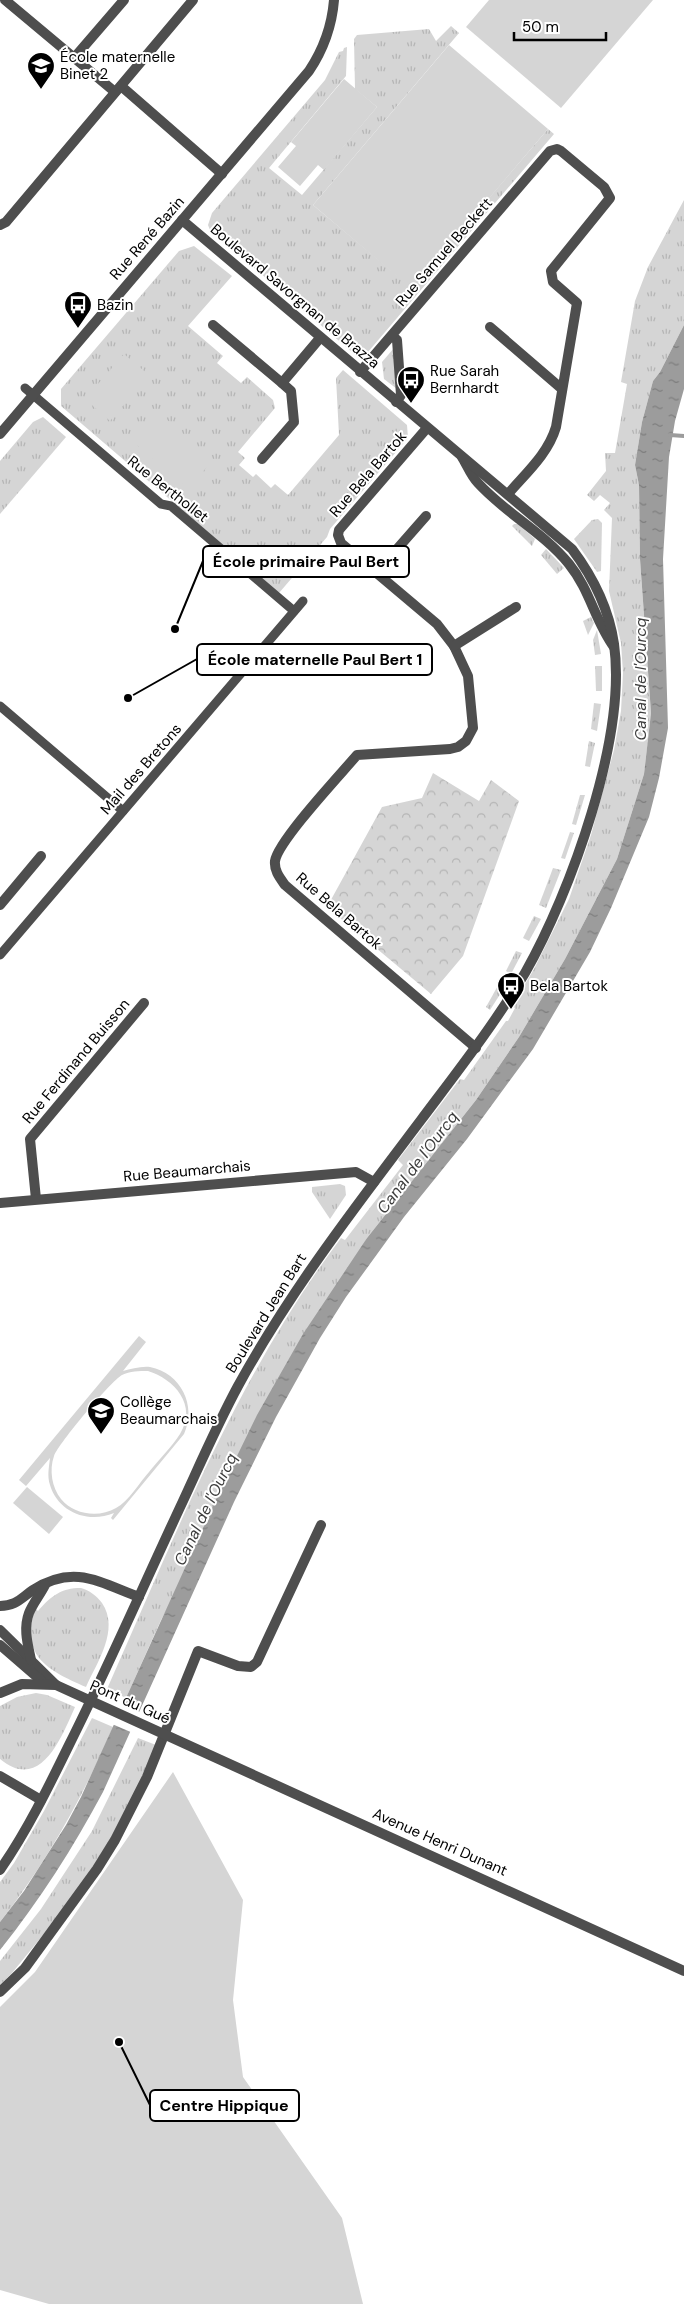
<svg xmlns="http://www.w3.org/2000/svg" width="684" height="2304" font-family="'DM Sans',sans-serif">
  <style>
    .grass { fill: url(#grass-tufts) }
    .forest { fill: url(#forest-crowns) }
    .park { fill: #d5d5d5; fill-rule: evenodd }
    .water { fill: url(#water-ripples) }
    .pier { fill: #fff }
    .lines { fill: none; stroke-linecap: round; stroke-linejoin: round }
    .stream { stroke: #9c9c9c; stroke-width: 4 }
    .pedestrian { stroke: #4e4e4e; stroke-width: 9 }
    .minor { stroke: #4e4e4e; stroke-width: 10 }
    .tertiary { stroke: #4e4e4e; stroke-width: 10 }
    .labels { text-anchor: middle; stroke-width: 4; stroke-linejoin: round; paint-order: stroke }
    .poi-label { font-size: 15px; fill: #000; stroke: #fff; text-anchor: start }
    .street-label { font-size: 15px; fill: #000; stroke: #fff }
    .water-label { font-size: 16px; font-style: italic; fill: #3d3d3d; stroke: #fff }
    .leader { fill: none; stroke: #000; stroke-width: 2 }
    .callout-dot { fill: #000; stroke: #fff; stroke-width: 2 }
    .callout { fill: #fff; stroke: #000; stroke-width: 2 }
    .callout-label { font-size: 16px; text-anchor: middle; font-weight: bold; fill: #000 }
  </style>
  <defs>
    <pattern id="grass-tufts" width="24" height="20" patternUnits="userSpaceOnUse" patternTransform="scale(1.25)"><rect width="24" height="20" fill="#d5d5d5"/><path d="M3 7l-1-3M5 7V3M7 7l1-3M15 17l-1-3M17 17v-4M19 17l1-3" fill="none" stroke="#b5b5b5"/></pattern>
    <pattern id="forest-crowns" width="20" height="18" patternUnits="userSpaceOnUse" patternTransform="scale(1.25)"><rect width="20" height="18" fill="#d5d5d5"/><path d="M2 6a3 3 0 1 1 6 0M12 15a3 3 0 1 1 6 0" fill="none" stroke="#b5b5b5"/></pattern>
    <pattern id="water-ripples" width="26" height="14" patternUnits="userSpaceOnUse" patternTransform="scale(1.25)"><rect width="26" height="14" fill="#9c9c9c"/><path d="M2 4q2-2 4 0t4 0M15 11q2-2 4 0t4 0" fill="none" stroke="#7d7d7d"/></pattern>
  </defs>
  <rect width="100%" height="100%" fill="#fff"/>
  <g class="grass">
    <polygon points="451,26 459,33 313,205 412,288 548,129 554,134 368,352 362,355 352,352 210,230 208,225 212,213 325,80 339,52 343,51 344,48 347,47 346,76 269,168 302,195 377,107 355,89 354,39 357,35 429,29 436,41"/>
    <path d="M684,200v125l-24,47 -7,9 -11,41 -7,43 4,20 1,74 11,154 -7,61 -27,85 -52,100 -46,78 -43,63 -109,138 -206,382 -35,78 -19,-9c69,-155 131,-315 234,-451l4,2 58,-75 -5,-5 62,-81 4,1 42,-59h2l7,-13 -3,-2 22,-37 35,-70 22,-64 23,-85 7,-39 2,-38 -2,-30 -12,-52 3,-73 -8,-8 6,-7 -10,-8 -6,6 -7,-6 19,-24 -1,-18h10l12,-69 -6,-2 14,-81 13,-34z"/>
    <polygon points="194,246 232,276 188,326 223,356 217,363 241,383 247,377 273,400 275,408 238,452 245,458 239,465 253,477 256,474 271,488 275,484 288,495 339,435 336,378 343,370 407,425 408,438 330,529 327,537 279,593 61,406 61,389 179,251"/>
    <polygon points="394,348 397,389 384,379 382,362"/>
    <polygon points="43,417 66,437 0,514 0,461 33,422"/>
    <polygon points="598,519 602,523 601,571 597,572 574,539 592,520"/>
    <polygon points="514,524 518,524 535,539 532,546 512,526"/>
    <polygon points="546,549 564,568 557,574 541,555"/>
    <polygon points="591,617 594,623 588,635 583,621"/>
    <polygon points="597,630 601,654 595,655 593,640"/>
    <polygon points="595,666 602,666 602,691 596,691"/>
    <polygon points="594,703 601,704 597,731 591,729"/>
    <polygon points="589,741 595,743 590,767 585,766"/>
    <polygon points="580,795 585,795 576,825 572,824"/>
    <polygon points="570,832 574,833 565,859 561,858"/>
    <polygon points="553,868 561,870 546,908 539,905"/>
    <polygon points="534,916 541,919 529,941 523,938"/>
    <polygon points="516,951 522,953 511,974 506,971"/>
    <polygon points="500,982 506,985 490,1010 486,1007"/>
    <polygon points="340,1184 345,1186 346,1195 330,1219 312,1192 312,1187"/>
    <path d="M81,1588c8,2 16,8 21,15 18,27 -5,59 -16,84 -39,-17 -66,-31 -51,-79l3,3c13,-15 23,-23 43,-23z"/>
    <path d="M36,1693l11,2 28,12c-13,29 -34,86 -75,52v-53l17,-9z"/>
    <path d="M92,1718l21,9c-30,70 -66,135 -113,195v-40l14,-19 30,-52z"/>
    <polygon points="138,1738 156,1745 126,1814 74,1897 12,1973 0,1985 0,1961 41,1909 92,1831"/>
  </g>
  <polygon class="forest" points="433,773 479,801 491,780 519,801 463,956 431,994 327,907 382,807 422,798"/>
  <g class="park">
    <polygon points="489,0 653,0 561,108 466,27"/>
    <polygon points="449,45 548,129 412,289 313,205"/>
    <polygon points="344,79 377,107 324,170 318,165 300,186 278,167 296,146 291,142"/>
    <polygon points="124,354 149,375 110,421 85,399"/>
    <polygon points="157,411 213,460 188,489 132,441"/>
    <path d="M139,1336l7,6 -23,29c8,-2 18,-5 27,-4 31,6 47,39 34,67l-71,86 -2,-2 3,-5c-26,11 -56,-1 -64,-28 -3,-9 -1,-18 0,-27l-24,28 -7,-6zM148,1371c26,8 50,34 32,63 -8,13 -21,25 -31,38 -10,11 -20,29 -33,36 -17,10 -42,7 -55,-9 -9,-11 -12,-29 -7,-43 5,-13 56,-74 68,-81 8,-4 17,-4 26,-4z"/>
    <polygon points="27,1487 63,1517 49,1534 13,1503"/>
    <polygon points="173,1772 243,1900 233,2000 243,2077 342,2218 363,2304 49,2304 0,2290 0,2007 35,1972"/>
  </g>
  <path class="water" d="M684,325v64l-9,32 -6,36 -6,102 5,169 -9,50 -10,39 -38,91 -21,44 -57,97 -66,90 -63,78 -58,80 -26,41 -44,79 -42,85 -131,290c-30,56 -63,108 -103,158v-28l24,-31 42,-66 15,-28 138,-304 38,-78 46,-81 64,-96 109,-138 43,-63 46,-78 52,-100 27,-85 7,-61 -11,-154 -1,-74 -4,-20 7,-43 11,-41 7,-9z"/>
  <polygon class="pier" points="121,1703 142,1713 133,1733 112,1724"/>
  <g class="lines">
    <polyline class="stream" points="670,435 684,436"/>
    <g class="pedestrian">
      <polyline points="25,388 161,504 171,506 294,611"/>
      <polyline points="0,706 123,811"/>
      <polyline points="0,955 303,601"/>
    </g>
    <g class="minor">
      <polyline points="5,0 115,92"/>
      <polyline points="74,58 124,0"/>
      <polyline points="121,86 222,174"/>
      <polyline points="0,225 6,222 193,0"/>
      <polyline points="213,325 282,383"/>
      <polyline points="490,327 562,389"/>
      <polyline points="392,336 397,340 401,395 396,402"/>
      <path d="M360,372l190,-221 7,-2 4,2 43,36 6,11 -59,73 2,11 24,21 -21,124c-8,27 -30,46 -48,67"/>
      <path d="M427,428l-88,102 -1,5 3,8 96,81 17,22 14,30 5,52 -7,13 -8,6 -8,2 -93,6c-17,20 -79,86 -82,106 -1,10 5,17 10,24l191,163"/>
      <path d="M462,457c5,8 9,19 16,26 27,30 65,49 91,81 21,26 26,57 45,83"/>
      <polyline points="262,459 294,422 291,391 282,383 320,338"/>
      <polyline points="376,573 426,516"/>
      <polyline points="454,646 516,607"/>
      <polyline points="0,905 41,856"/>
      <polyline points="36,1199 30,1139 144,1003"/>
      <polyline points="0,1203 356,1172 374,1182"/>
      <polyline points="0,1992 25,1968 97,1869 115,1840 147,1777 198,1651 238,1666 251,1667 257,1662 321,1525"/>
    </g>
    <g class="tertiary">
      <path d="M0,434l309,-363c14,-21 23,-46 25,-71"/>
      <path d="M0,1606c16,0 21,-8 33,-16 41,-26 66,-8 106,7"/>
      <polyline points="0,1630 56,1685"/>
      <polyline points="0,1645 44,1683"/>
      <path d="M31,1660c-3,-15 -8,-31 -2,-47 4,-10 11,-18 16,-28"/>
      <polyline points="0,1693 22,1684 56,1685 684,1971"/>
      <polyline points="0,1776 41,1800"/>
      <path d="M0,1870c27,-39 48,-82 69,-125 40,-80 76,-163 114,-244 18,-39 35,-78 55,-115 52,-95 118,-180 183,-266 36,-48 73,-95 104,-147 46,-81 102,-236 89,-329 -5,-35 -21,-67 -42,-95l-390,-329"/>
    </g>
  </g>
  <defs>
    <symbol id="school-pin" viewBox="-11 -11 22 30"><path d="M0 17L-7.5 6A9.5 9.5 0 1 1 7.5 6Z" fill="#000" stroke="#fff"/><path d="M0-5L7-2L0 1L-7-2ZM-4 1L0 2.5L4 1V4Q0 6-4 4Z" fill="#fff"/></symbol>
    <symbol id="bus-pin" viewBox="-11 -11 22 30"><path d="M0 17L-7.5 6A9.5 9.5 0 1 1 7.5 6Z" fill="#000" stroke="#fff"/><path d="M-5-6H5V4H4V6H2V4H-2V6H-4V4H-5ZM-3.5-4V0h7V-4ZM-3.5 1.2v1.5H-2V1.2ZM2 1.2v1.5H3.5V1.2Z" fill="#fff"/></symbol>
  </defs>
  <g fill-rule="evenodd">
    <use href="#school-pin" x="25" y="50" width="32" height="43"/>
    <use href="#bus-pin" x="62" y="289" width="32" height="43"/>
    <use href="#bus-pin" x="395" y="364" width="32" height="43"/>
    <use href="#bus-pin" x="495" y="970" width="32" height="43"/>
    <use href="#school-pin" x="85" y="1395" width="32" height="43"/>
  </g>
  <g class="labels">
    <g class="poi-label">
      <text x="60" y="62">École maternelle<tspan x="60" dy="17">Binet 2</tspan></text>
      <text x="97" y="310">Bazin</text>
      <text x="430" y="376">Rue Sarah<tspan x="430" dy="17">Bernhardt</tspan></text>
      <text x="530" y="991">Bela Bartok</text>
      <text x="120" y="1407">Collège<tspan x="120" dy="17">Beaumarchais</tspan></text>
    </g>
    <g class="street-label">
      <text transform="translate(147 238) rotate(-49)" y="5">Rue René Bazin</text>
      <text transform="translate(444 252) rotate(-49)" y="5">Rue Samuel Beckett</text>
      <text transform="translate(295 296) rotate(40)" y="5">Boulevard Savorgnan de Brazza</text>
      <text transform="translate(368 474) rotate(-49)" y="5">Rue Bela Bartok</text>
      <text transform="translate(168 489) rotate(38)" y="5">Rue Berthollet</text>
      <text transform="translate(141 769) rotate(-49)" y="5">Mail des Bretons</text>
      <text transform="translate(339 911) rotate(41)" y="5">Rue Bela Bartok</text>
      <text transform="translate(76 1061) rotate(-50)" y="5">Rue Ferdinand Buisson</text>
      <text transform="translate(187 1171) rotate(-5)" y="5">Rue Beaumarchais</text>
      <text transform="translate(266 1313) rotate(-58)" y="5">Boulevard Jean Bart</text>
      <text transform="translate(130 1702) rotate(24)" y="5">Pont du Gué</text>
      <text transform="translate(440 1842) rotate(24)" y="5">Avenue Henri Dunant</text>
    </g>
    <g class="water-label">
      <text transform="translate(640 679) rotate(-90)" y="6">Canal de l'Ourcq</text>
      <text transform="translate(417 1162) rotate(-53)" y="6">Canal de l'Ourcq</text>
      <text transform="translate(205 1509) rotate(-64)" y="6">Canal de l'Ourcq</text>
    </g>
  </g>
  <path class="leader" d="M175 629L203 561M128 698L197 659M119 2042L150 2105"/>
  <g class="callout-dot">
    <circle cx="175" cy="629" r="5"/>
    <circle cx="128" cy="698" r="5"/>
    <circle cx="119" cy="2042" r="5"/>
  </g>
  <g class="callout">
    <rect x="203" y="546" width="206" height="31" rx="5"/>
    <rect x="197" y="644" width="235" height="31" rx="5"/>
    <rect x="150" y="2090" width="149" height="31" rx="5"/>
  </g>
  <g class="callout-label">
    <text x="306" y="567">École primaire Paul Bert</text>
    <text x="315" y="665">École maternelle Paul Bert 1</text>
    <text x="224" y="2111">Centre Hippique</text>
  </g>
  <path d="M514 32v8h92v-8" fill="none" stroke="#000000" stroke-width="2.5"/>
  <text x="522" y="32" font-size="15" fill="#000000" stroke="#ffffff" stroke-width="4" paint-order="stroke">50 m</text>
</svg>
